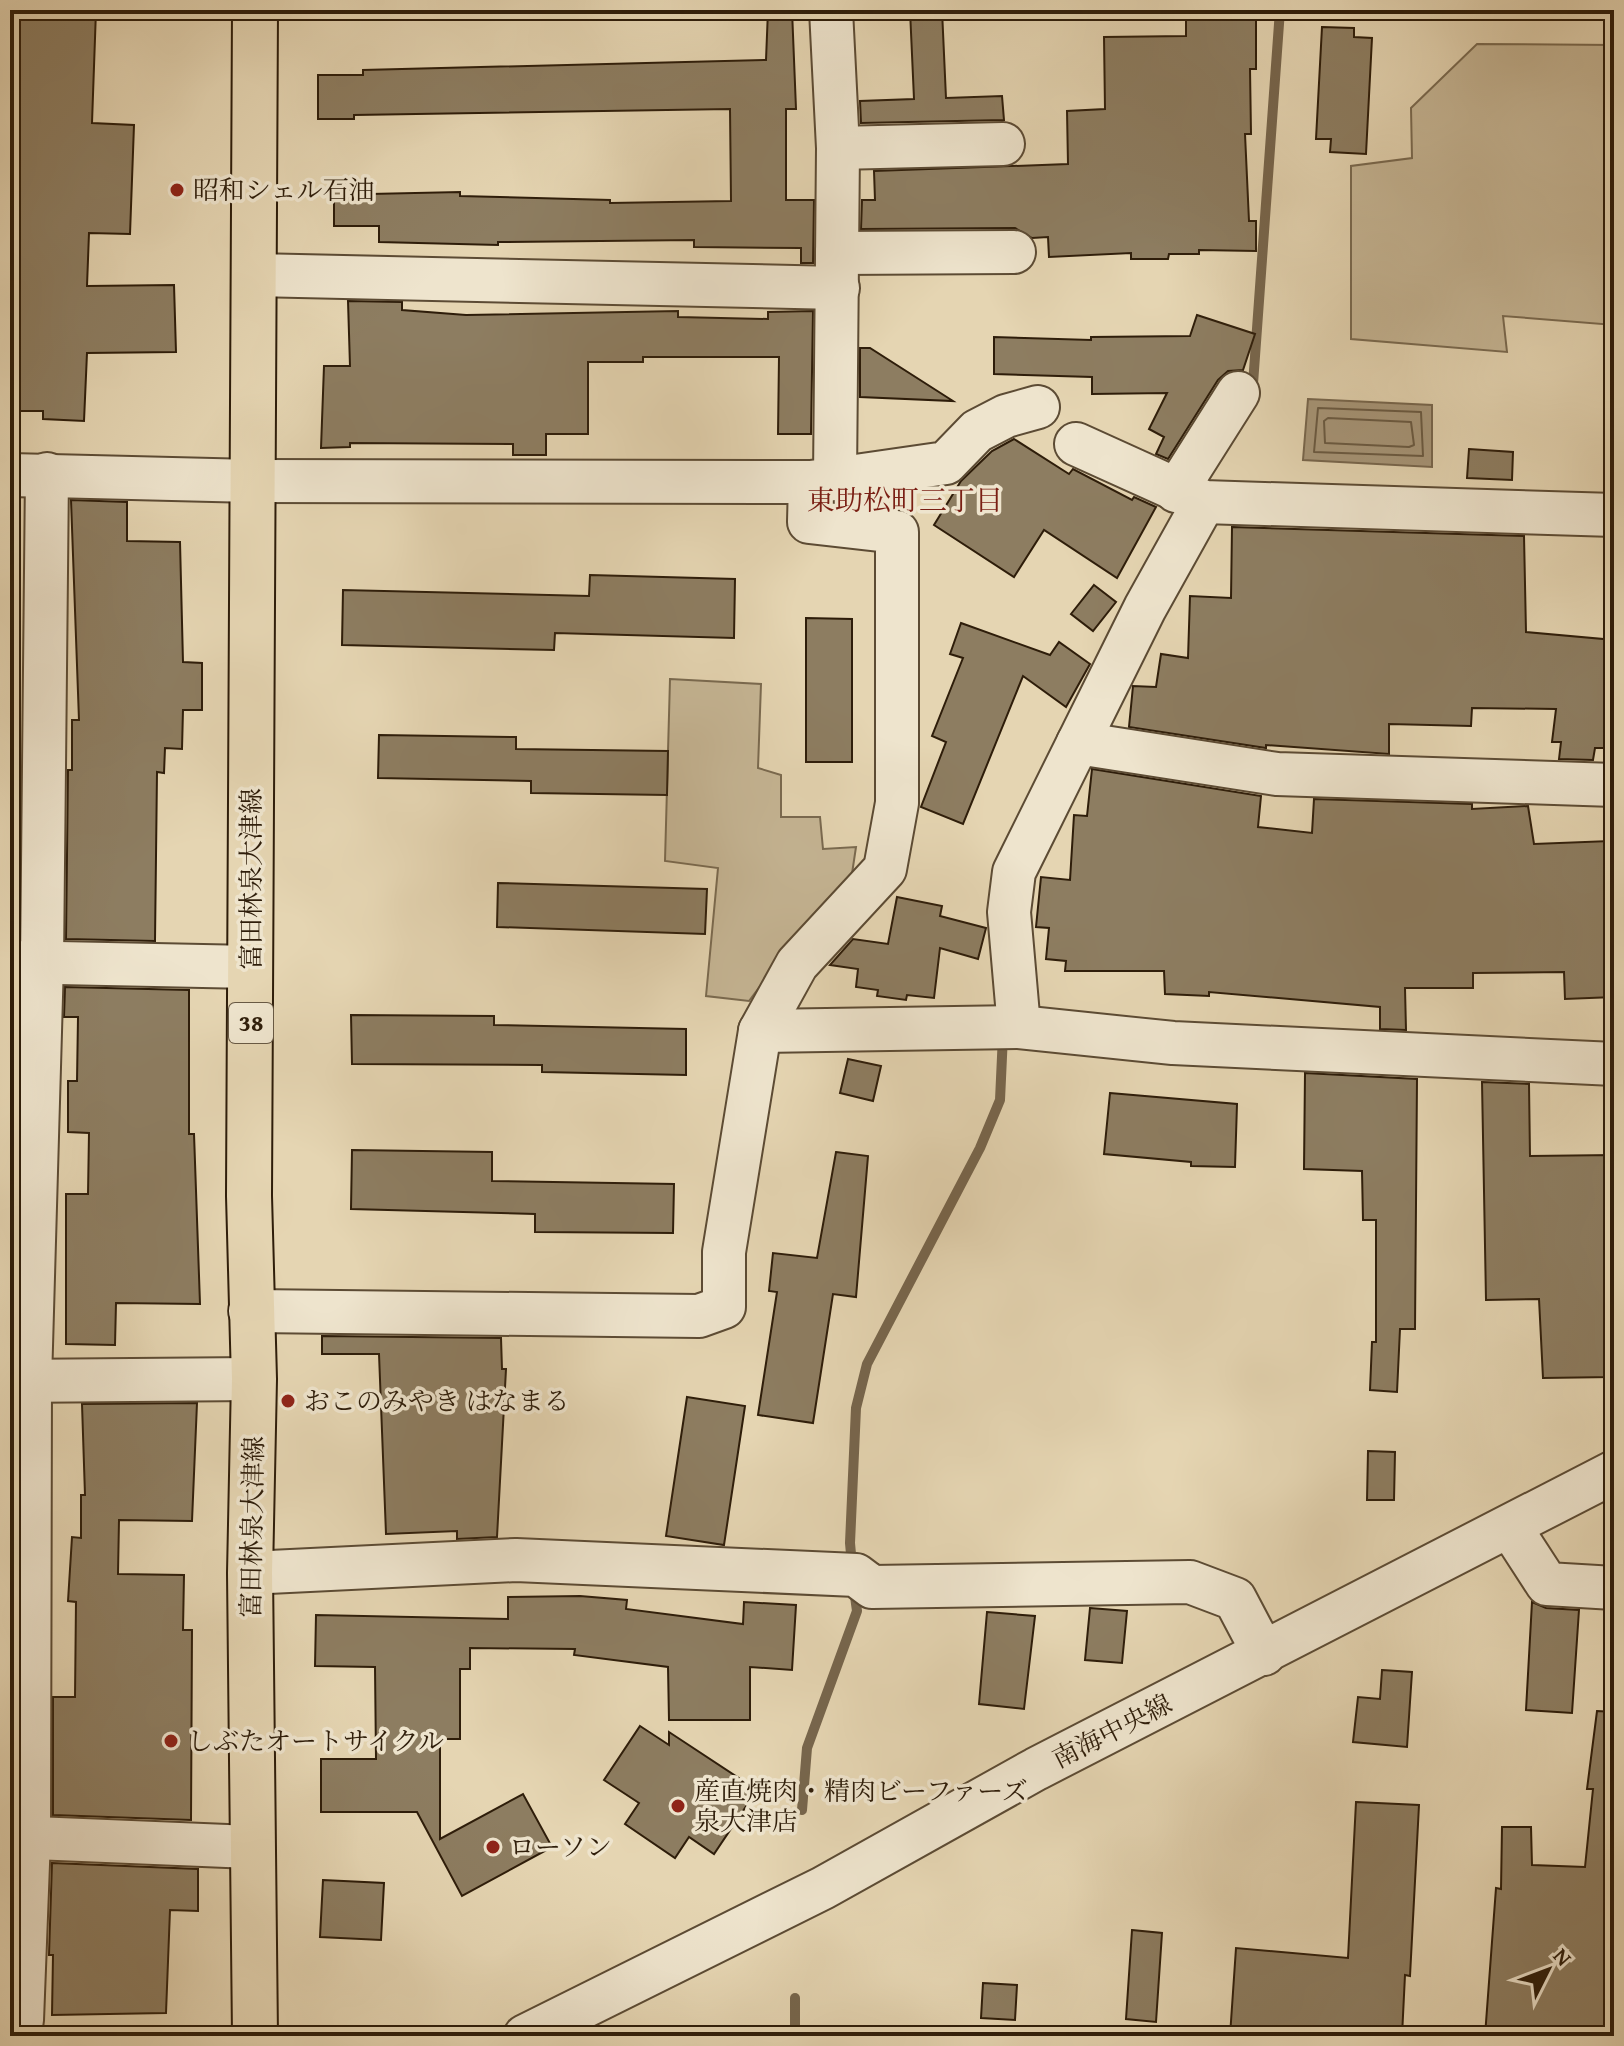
<svg xmlns="http://www.w3.org/2000/svg" width="1624" height="2046" font-family="'Gentium Book Plus','Noto Serif JP',serif">
  <style>
    .green { fill: #c6b695; stroke: #7a6a50; stroke-width: 2 }
    .water { fill: #a79679; stroke: #77664d; stroke-width: 2 }
    .lines { fill: none; stroke-linecap: round; stroke-linejoin: round }
    .shore { stroke: #6a5a42; stroke-width: 2 }
    .stream { stroke: #77664d; stroke-width: 10 }
    .building { fill: #8d7d61; stroke: #2e1d0a; stroke-width: 2 }
    .minor-casing { stroke: #5c4b34; stroke-width: 46 }
    .major-casing { stroke: #2e1d0a; stroke-width: 48 }
    .minor { stroke: #eee4cd; stroke-width: 42 }
    .major { stroke: #e5d5b2; stroke-width: 44 }
    .poi-dot { fill: #8f2418; stroke: #eee4cd; stroke-width: 3 }
    .labels { text-anchor: middle; stroke-width: 7; stroke-linejoin: round; paint-order: stroke }
    .shield { fill: #eee4cd; stroke: #685944; stroke-width: 2 }
    .shield-label { font-size: 24px; font-weight: bold; fill: #2e1d0a }
    .poi-label { font-size: 26px; fill: #2e1d0a; stroke: #eee4cd; text-anchor: start }
    .street-label { font-size: 26px; fill: #2e1d0a; stroke: #eee4cd }
    .neighbourhood-label { font-size: 28px; fill: #7a1f14; stroke: #eee4cd }
  </style>
  <rect width="100%" height="100%" fill="#e5d5b2"/>
  <filter id="stains"><feTurbulence type="fractalNoise" baseFrequency=".0025" numOctaves="4"/><feColorMatrix values="0 0 0 0 .2 0 0 0 0 .09 0 0 0 0 .02 0 0 0 .5 -.17"/></filter>
  <radialGradient id="worn" r=".72"><stop offset=".6" stop-color="#630" stop-opacity="0"/><stop offset="1" stop-color="#630" stop-opacity=".3"/></radialGradient>
  <g class="green">
    <polygon points="1477,44 1614,45 1614,325 1503,316 1507,352 1351,339 1351,166 1412,158 1411,108"/>
    <polygon points="670,679 761,684 758,768 781,775 781,817 820,817 823,849 856,847 850,887 776,965 749,1001 706,996 718,868 665,861"/>
  </g>
  <polygon class="water" points="1308,399 1432,405 1432,467 1303,460"/>
  <g class="lines">
    <g class="shore">
      <polygon points="1318,408 1421,412 1423,456 1314,452"/>
      <polygon points="1328,418 1411,422 1414,445 1409,447 1325,443 1324,421"/>
    </g>
    <g class="stream">
      <polyline points="1249,391 1253,384 1280,10"/>
      <polyline points="852,1565 850,1543 856,1408 867,1364 980,1148 1000,1100 1003,1035"/>
      <polyline points="802,1810 807,1748 857,1611 854,1589"/>
      <polyline points="795,1998 795,2036"/>
    </g>
  </g>
  <g class="building">
    <polygon points="10,10 96,10 92,123 134,125 130,234 89,233 87,286 174,285 176,352 87,353 84,421 43,419 43,411 10,411"/>
    <polygon points="768,10 792,10 796,109 786,109 786,200 814,200 813,263 801,263 801,248 694,247 694,240 498,242 498,245 379,242 379,226 334,226 334,184 370,184 370,194 460,192 460,196 610,200 610,203 731,201 730,109 354,115 354,119 318,119 318,75 363,75 363,70 766,60"/>
    <polygon points="910,10 942,10 946,98 1002,96 1004,120 861,123 860,101 914,99"/>
    <polygon points="1186,10 1256,10 1256,69 1250,69 1251,134 1245,134 1249,221 1256,221 1256,251 1199,250 1199,254 1169,254 1168,259 1131,259 1131,253 1049,257 1048,237 1032,238 1015,228 861,229 862,200 875,200 874,171 1068,164 1067,111 1105,109 1104,37 1186,36"/>
    <polygon points="1322,27 1354,28 1354,37 1372,38 1366,154 1330,152 1331,139 1316,139"/>
    <polygon points="348,301 402,302 402,310 466,315 678,311 678,317 768,319 768,312 813,311 811,434 778,434 779,357 643,357 643,362 588,362 588,434 546,434 546,455 513,455 513,444 350,443 350,447 321,448 324,366 350,366"/>
    <polygon points="1197,315 1255,334 1243,370 1228,371 1218,380 1168,459 1156,454 1164,437 1149,429 1167,393 1092,394 1092,377 994,374 994,337 1091,340 1091,337 1190,336"/>
    <polygon points="860,348 870,348 953,401 860,397"/>
    <polygon points="1014,439 1069,474 1073,469 1132,500 1134,497 1156,507 1117,578 1044,530 1014,577 934,525 961,481 992,451"/>
    <polygon points="1469,449 1513,452 1512,480 1467,478"/>
    <polygon points="71,500 127,502 127,541 180,542 183,662 202,663 202,710 183,710 182,749 165,748 164,773 157,772 155,941 66,939 68,770 72,770 72,720 79,720"/>
    <polygon points="1232,527 1524,536 1526,632 1614,640 1614,748 1595,748 1593,760 1559,759 1561,742 1552,742 1556,709 1472,708 1471,726 1389,724 1389,754 1266,745 1266,748 1129,727 1133,686 1156,687 1161,654 1188,658 1190,596 1231,598"/>
    <polygon points="590,575 735,579 734,638 555,633 554,650 342,645 343,590 589,596"/>
    <polygon points="1094,585 1116,602 1093,631 1071,614"/>
    <polygon points="806,618 852,619 852,762 806,762"/>
    <polygon points="961,623 1050,655 1059,642 1090,664 1066,707 1023,676 963,824 921,807 946,742 932,736 963,658 950,654"/>
    <polygon points="379,735 516,737 516,749 668,751 667,795 531,793 531,781 378,778"/>
    <polygon points="1092,769 1261,796 1258,827 1312,833 1314,799 1472,804 1472,809 1528,806 1534,844 1610,841 1614,870 1614,997 1565,999 1564,972 1473,973 1473,988 1405,988 1406,1030 1380,1029 1380,1007 1209,992 1209,996 1165,994 1164,971 1065,971 1066,961 1046,959 1049,928 1036,927 1041,877 1070,880 1074,815 1087,816"/>
    <rect x="10" y="770" width="10" height="39"/>
    <polygon points="498,883 707,889 705,934 497,927"/>
    <polygon points="10,887 19,887 18,934 10,934"/>
    <polygon points="897,897 942,906 940,916 986,928 978,959 940,948 934,998 907,995 906,1000 877,996 878,990 856,987 858,969 830,965 853,939 888,944"/>
    <polygon points="65,987 189,990 189,1134 194,1134 200,1304 116,1303 115,1345 66,1344 66,1194 88,1194 89,1133 68,1132 68,1081 77,1081 78,1017 64,1017"/>
    <polygon points="351,1015 494,1016 494,1025 686,1029 686,1075 542,1072 542,1065 352,1064"/>
    <polygon points="848,1059 881,1066 873,1101 840,1093"/>
    <polygon points="1305,1073 1417,1079 1415,1329 1400,1329 1397,1392 1370,1390 1372,1342 1376,1342 1376,1220 1363,1220 1362,1171 1304,1169"/>
    <polygon points="1482,1082 1529,1084 1530,1156 1614,1155 1612,1377 1543,1378 1539,1299 1486,1300"/>
    <polygon points="1110,1093 1237,1104 1235,1167 1191,1166 1191,1162 1104,1154"/>
    <polygon points="352,1150 492,1152 492,1181 674,1184 673,1233 535,1232 535,1214 351,1209"/>
    <polygon points="836,1152 868,1156 856,1297 833,1294 813,1423 758,1415 777,1292 769,1291 773,1253 817,1258"/>
    <polygon points="322,1336 501,1338 502,1369 506,1369 497,1537 457,1539 457,1531 386,1534 379,1354 322,1354"/>
    <polygon points="687,1397 745,1406 724,1545 666,1536"/>
    <polygon points="197,1403 192,1521 119,1520 118,1574 184,1575 183,1630 192,1630 191,1820 53,1815 53,1697 75,1697 76,1602 68,1601 72,1537 81,1538 81,1495 85,1495 82,1404"/>
    <polygon points="1368,1451 1395,1452 1394,1500 1367,1500"/>
    <polygon points="580,1596 627,1600 626,1609 743,1624 744,1602 796,1605 792,1670 750,1667 750,1720 669,1720 668,1667 574,1655 575,1649 470,1648 470,1669 460,1669 460,1739 440,1739 440,1839 523,1794 552,1847 462,1896 417,1812 321,1812 321,1759 376,1759 375,1667 315,1666 316,1615 508,1619 508,1597"/>
    <polygon points="1532,1602 1546,1608 1579,1610 1572,1713 1526,1710"/>
    <polygon points="1090,1608 1127,1611 1122,1663 1085,1660"/>
    <polygon points="987,1612 1035,1616 1024,1709 979,1704"/>
    <polygon points="1382,1670 1412,1672 1407,1747 1353,1742 1358,1697 1380,1699"/>
    <polygon points="1597,1711 1614,1712 1611,1943 1614,1944 1614,1957 1605,2036 1485,2036 1496,1888 1501,1889 1502,1827 1531,1827 1532,1865 1585,1867 1593,1789 1587,1789"/>
    <polygon points="640,1726 669,1745 669,1732 757,1790 714,1854 689,1837 675,1858 625,1824 639,1803 604,1780"/>
    <polygon points="1356,1802 1419,1805 1410,1976 1405,1975 1402,2036 1230,2036 1236,1948 1348,1958"/>
    <polygon points="52,1863 198,1869 198,1911 170,1910 166,2013 52,2015 53,1955 49,1955"/>
    <polygon points="323,1880 384,1883 381,1940 320,1937"/>
    <polygon points="1132,1930 1162,1933 1156,2022 1126,2019"/>
    <polygon points="983,1983 1017,1985 1015,2020 981,2018"/>
  </g>
  <g class="lines">
    <defs>
      <g id="minor">
        <polyline points="838,148 1003,144"/>
        <polyline points="837,253 1014,252"/>
        <polyline points="254,275 838,288"/>
        <polyline points="1076,444 1204,502 1614,515"/>
        <polyline points="10,475 253,481 810,482 809,522 897,532 897,803 885,869 797,964 760,1031 724,1252 724,1307 699,1316 250,1311"/>
        <polyline points="835,479 946,463 977,431 1006,416 1038,407"/>
        <polyline points="810,482 835,479 838,148 831,10"/>
        <polyline points="1176,491 1238,393"/>
        <polyline points="1078,743 1277,774 1614,785"/>
        <polyline points="10,962 251,967"/>
        <polyline points="1019,1027 1009,912 1014,872 1145,608 1204,502"/>
        <polyline points="760,1031 1019,1027 1173,1043 1614,1064"/>
        <polyline points="10,1381 254,1379"/>
        <polyline points="1510,1527 1547,1584 1614,1588"/>
        <polyline points="250,1573 516,1560 856,1575 872,1587 1190,1582 1235,1599 1264,1654"/>
        <polyline points="10,1837 251,1847"/>
        <polyline points="22,2020 29,1838 30,1381 42,962 47,474"/>
        <polyline points="525,2036 823,1888 1036,1769 1614,1472"/>
      </g>
      <polyline id="major" points="255,10 249,1196 254,1379 250,1573 255,2036"/>
    </defs>
    <use href="#minor" class="minor-casing"/>
    <use href="#major" class="major-casing"/>
    <use href="#minor" class="minor"/>
    <use href="#major" class="major"/>
  </g>
  <g class="poi-dot">
    <circle cx="177" cy="190" r="8"/>
    <circle cx="288" cy="1401" r="8"/>
    <circle cx="171" cy="1741" r="8"/>
    <circle cx="678" cy="1806" r="8"/>
    <circle cx="493" cy="1847" r="8"/>
  </g>
  <g class="labels">
    <rect class="shield" x="229" y="1003" width="44" height="40" rx="6"/>
    <g class="shield-label">
      <text x="251" y="1031">38</text>
    </g>
    <g class="poi-label">
      <text x="193" y="199">昭和シェル石油</text>
      <text x="304" y="1410">おこのみやき はなまる</text>
      <text x="187" y="1750">しぶたオートサイクル</text>
      <text x="694" y="1800">産直焼肉・精肉ビーファーズ<tspan x="694" dy="30">泉大津店</tspan></text>
      <text x="509" y="1856">ローソン</text>
    </g>
    <g class="street-label">
      <text transform="translate(251 879) rotate(-90)" y="9">富田林泉大津線</text>
      <text transform="translate(252 1527) rotate(-89)" y="9">富田林泉大津線</text>
      <text transform="translate(1112 1731) rotate(-27)" y="9">南海中央線</text>
    </g>
    <g class="neighbourhood-label">
      <text x="905" y="510">東助松町三丁目</text>
    </g>
  </g>
  <rect width="1624" height="2046" fill="none" stroke="#e5d5b2" stroke-width="40"/>
  <rect x="12" y="12" width="1600" height="2022" fill="none" stroke="#2e1d0a" stroke-width="4"/>
  <rect x="20" y="20" width="1584" height="2006" fill="none" stroke="#2e1d0a" stroke-width="2"/>
  <g transform="translate(1548 1970) rotate(48)" stroke="#eee4cd" stroke-width="6" paint-order="stroke">
  <path d="M0-6L14 30L0 20L-14 30Z" fill="#2e1d0a"/>
  <text y="-12" font-size="22" font-weight="bold" text-anchor="middle" fill="#2e1d0a">N</text>
  </g>
  <rect width="100%" height="100%" filter="url(#stains)"/>
  <rect width="100%" height="100%" fill="url(#worn)"/>
</svg>
